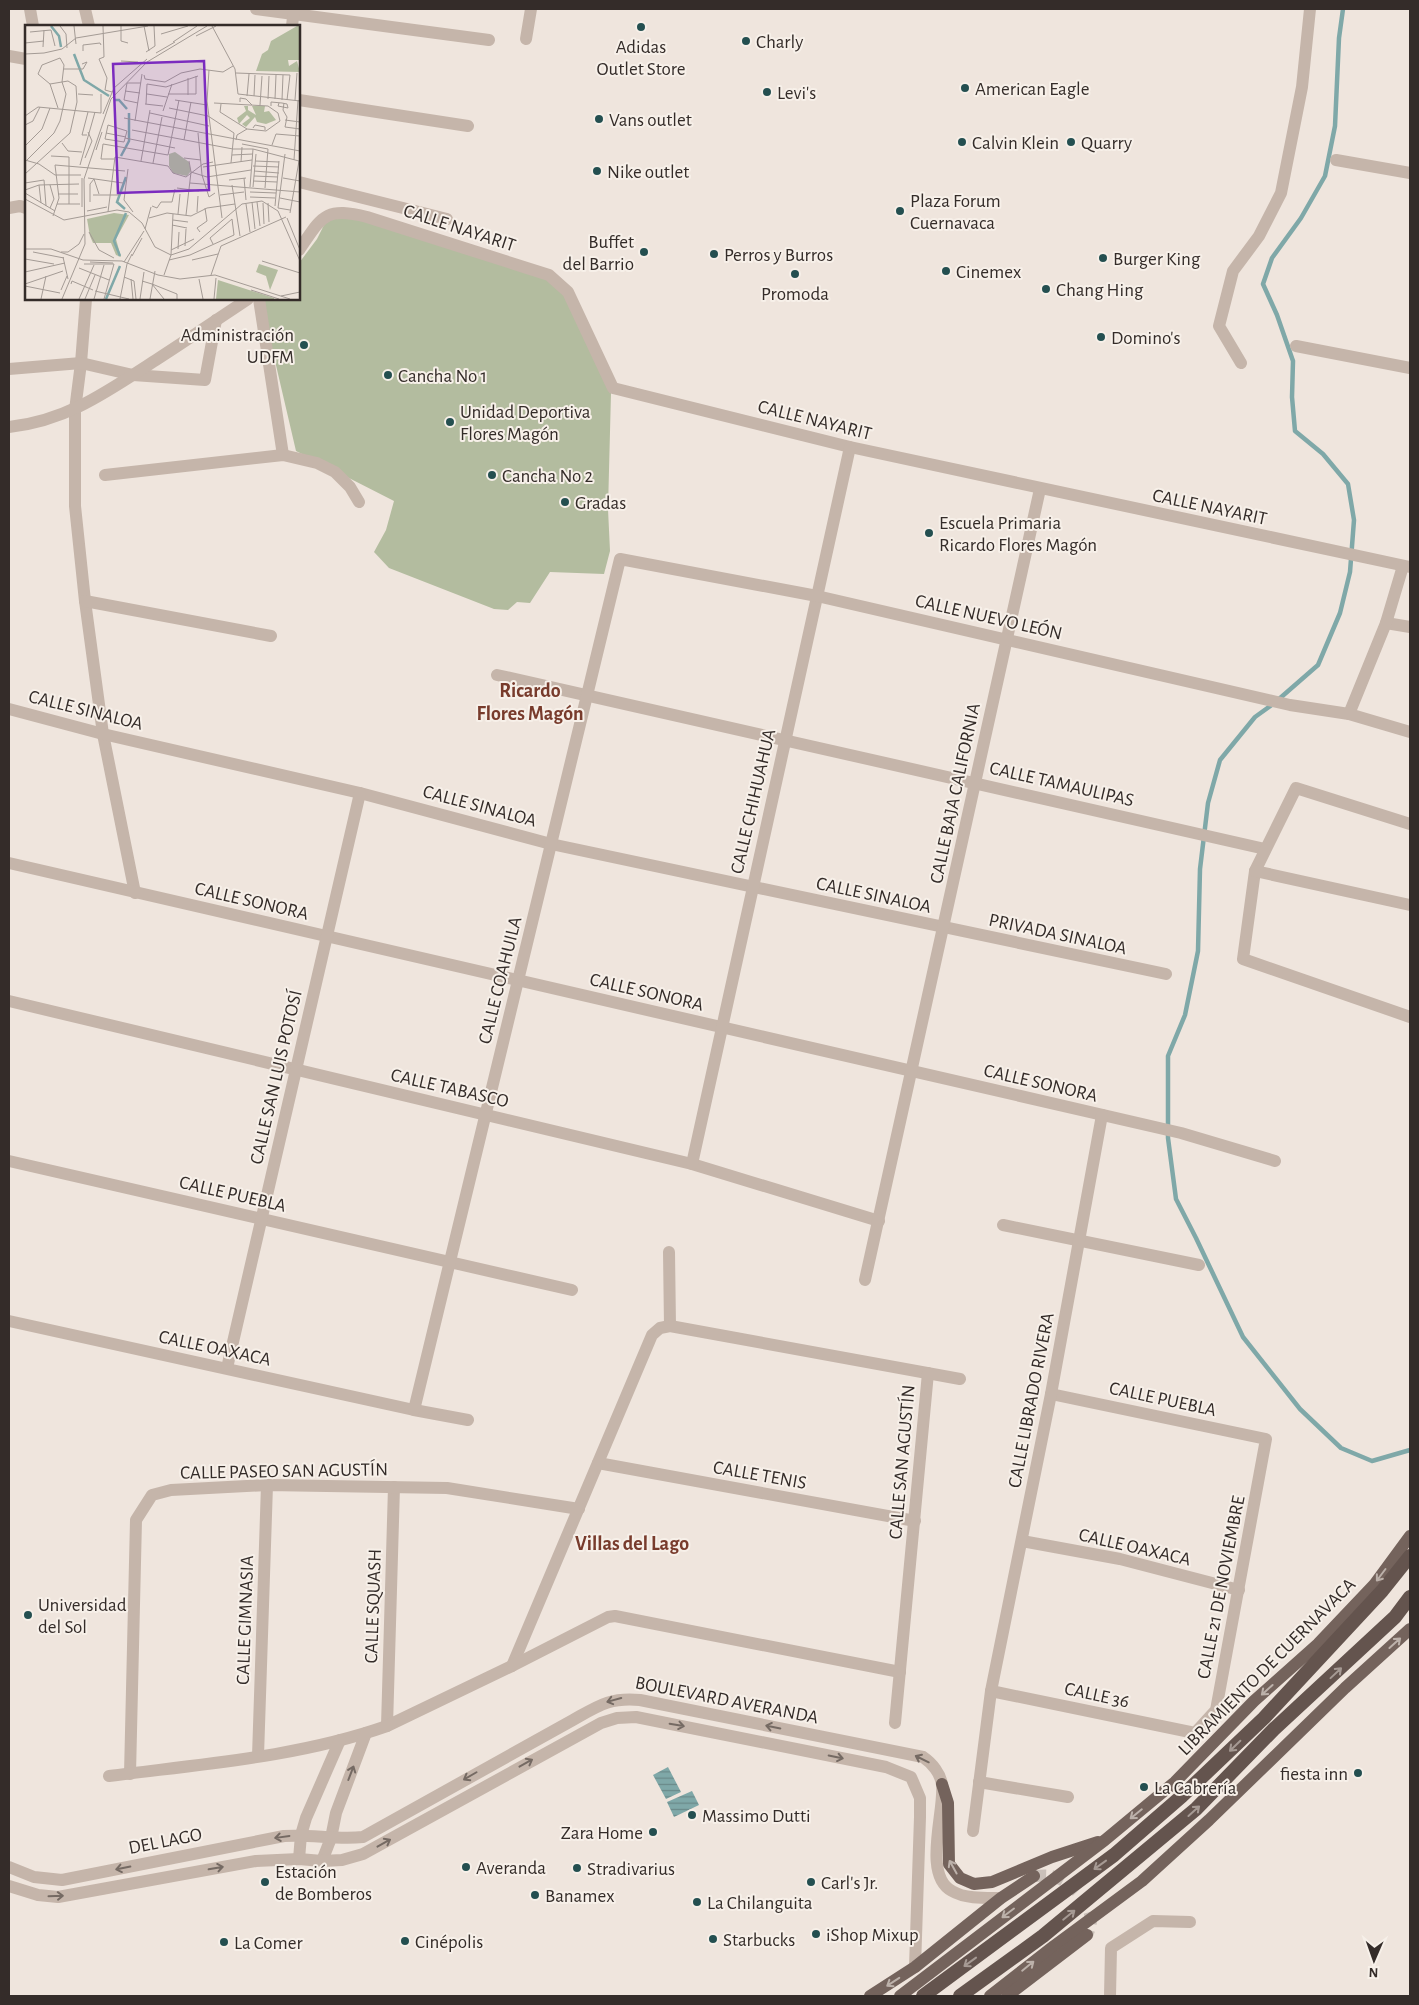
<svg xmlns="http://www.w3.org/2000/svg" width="1419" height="2005" font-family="'Alegreya Sans',sans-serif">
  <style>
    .pitch { fill: #b3bc9f }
    .water { fill: url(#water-rules) }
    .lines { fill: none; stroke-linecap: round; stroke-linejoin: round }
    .stream { stroke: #7fa8a8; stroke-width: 4.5 }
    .primary-tunnel { stroke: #cac0b9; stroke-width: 12; stroke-dasharray: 12 6; stroke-linecap: butt }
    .minor { stroke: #c5b5aa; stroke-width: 12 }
    .tertiary { stroke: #c5b5aa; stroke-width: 12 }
    .primary { stroke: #74635c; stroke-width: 12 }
    .trunk { stroke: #64544e; stroke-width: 14 }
    .oneway { stroke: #bcb1aa }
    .oneway2 { stroke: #a69a94 }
    .oneway3 { stroke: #756a63 }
    .poi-dot { fill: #244f50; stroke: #f7f0e9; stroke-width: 2 }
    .labels { text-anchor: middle; stroke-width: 4; stroke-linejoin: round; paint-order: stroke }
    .poi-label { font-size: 19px; fill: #342c29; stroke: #f7f0e9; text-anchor: start }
    .street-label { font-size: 19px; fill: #342c29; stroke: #f7f0e9 }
    .neighbourhood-label { font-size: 20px; font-weight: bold; fill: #783b2c; stroke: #f7f0e9 }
    .inset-river { fill: none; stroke: #7fa8a8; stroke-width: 2.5 }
    .inset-road { fill: none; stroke: #a49b95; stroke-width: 1 }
    .view { fill: #7b2cbf; fill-opacity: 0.15; stroke: #7b2cbf; stroke-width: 2.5 }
    .inset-edge { fill: none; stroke: #342c29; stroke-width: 2.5 }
  </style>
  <defs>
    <pattern id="water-rules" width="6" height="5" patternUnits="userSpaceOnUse" patternTransform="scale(1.25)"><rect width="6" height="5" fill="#7fa8a8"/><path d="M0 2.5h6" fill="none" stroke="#698989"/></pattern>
  </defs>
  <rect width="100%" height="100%" fill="#efe5dd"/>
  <polygon class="pitch" points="349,214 549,279 563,292 611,393 608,509 610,551 604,574 550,572 530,603 517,602 508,610 494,609 389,568 374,552 386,530 394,501 296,451 261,301 264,299 299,299 299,263 317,239 326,221"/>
  <g class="water">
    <polygon points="668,1767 681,1792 666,1799 653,1775"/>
    <polygon points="692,1791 699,1805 674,1817 667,1802"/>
  </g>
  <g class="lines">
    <g class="stream">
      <polyline points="1279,699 1318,665 1340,613 1350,572 1354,520 1348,484 1323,454 1295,431 1292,397 1293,361 1277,315 1263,284 1272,258 1301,218 1325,176 1335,126 1339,38 1343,9"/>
      <polyline points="1273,704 1255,717 1220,760 1208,803 1200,869 1198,951 1185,1015 1168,1056 1168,1138 1176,1199 1196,1238 1243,1337 1300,1409 1341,1448 1372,1461 1410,1450"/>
    </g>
    <path class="primary-tunnel" d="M1034,1876c5,0 11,-1 16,0 19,2 40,25 41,44 0,5 -2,11 -4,15"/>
    <g class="minor">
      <polyline points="30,9 33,26"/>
      <polyline points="85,9 89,26"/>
      <polyline points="256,9 489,40"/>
      <polyline points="292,26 294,9"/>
      <polyline points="526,39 531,9"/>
      <polyline points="9,56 26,59"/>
      <polyline points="299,100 468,126"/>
      <polyline points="1336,160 1410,173"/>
      <polyline points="299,182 447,219"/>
      <polyline points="9,208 20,206 26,208"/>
      <path d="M299,250c23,-33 25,-44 68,-33l182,58 19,17 45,96 237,59 560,120"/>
      <polyline points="86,299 81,363 75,410 75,506 85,601 103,734 135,893"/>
      <polyline points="259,299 283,455"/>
      <polyline points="1296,346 1410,368"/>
      <polyline points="1241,363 1219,326 1233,271 1259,236 1281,193 1302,87 1310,9"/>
      <polyline points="9,369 81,363 133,375 205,380 216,320"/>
      <path d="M9,427c58,-6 99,-36 147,-67 31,-20 62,-41 92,-61"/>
      <polyline points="105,475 283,455 317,463 335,472 350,487 359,502"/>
      <polyline points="85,601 271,636"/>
      <polyline points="1386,623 1410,627"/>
      <polyline points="497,675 1265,849"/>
      <polyline points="9,709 103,734 360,793 551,844 1166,974"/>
      <polyline points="1349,714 1386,623 1403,566"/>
      <polyline points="1410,824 1296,788 1255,871 1243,959 1410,1017"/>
      <polyline points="9,863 1181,1133 1275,1161"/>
      <polyline points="1255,871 1410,905"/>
      <polyline points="9,1001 692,1164 879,1221"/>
      <polyline points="9,1161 572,1290"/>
      <polyline points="692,1164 850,447"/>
      <polyline points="1003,1225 1199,1265"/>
      <polyline points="669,1252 670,1326"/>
      <polyline points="865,1280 1040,489"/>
      <polyline points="9,1321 414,1410 468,1420"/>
      <polyline points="227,1368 360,793"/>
      <polyline points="414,1410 620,559 817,596 1290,705 1349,714 1410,732"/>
      <polyline points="598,1463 915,1521"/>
      <polyline points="1022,1541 1120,1559 1239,1590"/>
      <polyline points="512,1666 652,1335 660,1328 670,1326 960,1379"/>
      <polyline points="991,1691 1195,1733 1216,1710 1266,1439 1051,1394"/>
      <polyline points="895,1723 928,1373"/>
      <polyline points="387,1726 394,1487"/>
      <polyline points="258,1756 267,1485"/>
      <polyline points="130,1774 136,1520 152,1495 171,1490 267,1485 447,1488 579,1509"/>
      <path d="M109,1776c93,-12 190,-19 278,-50l125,-60 96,-49 7,-1 285,56"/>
      <polyline points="979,1782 1068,1797"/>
      <polyline points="973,1831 991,1691 1051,1394 1102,1115"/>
      <polyline points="299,1859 301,1835 306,1818 340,1740"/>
      <polyline points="322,1861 331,1838 336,1813 366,1733"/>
      <polyline points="1110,1996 1111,1948 1153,1921 1190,1922"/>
    </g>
    <g class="tertiary">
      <path d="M9,1867l25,10 28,3 222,-44c27,-2 53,4 79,1l210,-117c25,-14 37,-23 67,-20l283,57c9,6 18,17 19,28 3,26 -20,90 10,106 13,8 34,7 49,7"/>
      <polyline points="9,1886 38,1895 58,1897 256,1861 299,1859 322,1861 342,1860 363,1854 601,1723 617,1718 636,1717 886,1767 911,1777 920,1798 920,1817 915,1967"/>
    </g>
    <g class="primary">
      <polyline points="942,1784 948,1803 949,1864 960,1878 974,1884 992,1882 1052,1857 1098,1842"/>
      <polyline points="870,1996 915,1967 1001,1898 1034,1876"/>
      <polyline points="900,1996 1105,1840 1175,1782 1254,1701 1318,1644 1374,1585 1410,1536"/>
      <polyline points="990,1996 1054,1946 1142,1881 1209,1820 1345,1688 1410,1629"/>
      <polyline points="1007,1996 1087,1935"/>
    </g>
    <g class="trunk">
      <polyline points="923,1996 1114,1855 1182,1796 1264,1718 1382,1591 1410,1556"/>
      <polyline points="960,1996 1043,1936 1196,1809 1274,1729 1395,1617 1410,1597"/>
    </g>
  </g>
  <defs><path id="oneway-shaft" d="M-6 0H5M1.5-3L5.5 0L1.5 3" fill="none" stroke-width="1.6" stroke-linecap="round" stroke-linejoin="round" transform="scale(1.25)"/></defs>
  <g class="oneway">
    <use href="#oneway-shaft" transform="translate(1381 1575) rotate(127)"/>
    <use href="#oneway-shaft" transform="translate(1395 1643) rotate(-42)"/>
    <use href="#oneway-shaft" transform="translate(1267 1690) rotate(138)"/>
    <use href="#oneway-shaft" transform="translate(1136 1814) rotate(141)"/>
    <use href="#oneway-shaft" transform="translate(953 1867) rotate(-119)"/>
    <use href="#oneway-shaft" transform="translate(1008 1913) rotate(143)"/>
    <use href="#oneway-shaft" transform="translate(1028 1966) rotate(-39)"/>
    <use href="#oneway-shaft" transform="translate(893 1982) rotate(147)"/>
  </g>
  <g class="oneway2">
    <use href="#oneway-shaft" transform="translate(1336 1673) rotate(-43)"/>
    <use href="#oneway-shaft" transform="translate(1235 1746) rotate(136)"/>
    <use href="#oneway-shaft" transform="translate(1194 1811) rotate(-42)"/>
    <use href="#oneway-shaft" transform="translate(1100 1865) rotate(144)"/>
    <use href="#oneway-shaft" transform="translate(1069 1915) rotate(-39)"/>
    <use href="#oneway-shaft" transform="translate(970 1962) rotate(144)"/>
  </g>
  <g class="oneway3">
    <use href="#oneway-shaft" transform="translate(614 1700) rotate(165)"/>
    <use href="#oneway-shaft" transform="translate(677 1725) rotate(10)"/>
    <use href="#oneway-shaft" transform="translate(773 1727) rotate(-169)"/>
    <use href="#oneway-shaft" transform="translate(836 1757) rotate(12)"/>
    <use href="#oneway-shaft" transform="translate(922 1759) rotate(-154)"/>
    <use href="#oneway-shaft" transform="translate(526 1763) rotate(-29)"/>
    <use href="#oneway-shaft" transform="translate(351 1773) rotate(-69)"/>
    <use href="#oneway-shaft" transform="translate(470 1776) rotate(150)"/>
    <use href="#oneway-shaft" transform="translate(282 1837) rotate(172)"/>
    <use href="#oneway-shaft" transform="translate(384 1843) rotate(-29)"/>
    <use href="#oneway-shaft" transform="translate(123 1868) rotate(169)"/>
    <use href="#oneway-shaft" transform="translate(216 1868) rotate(-10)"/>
    <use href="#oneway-shaft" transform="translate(56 1896) rotate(-2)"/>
  </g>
  <g class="poi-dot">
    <circle cx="641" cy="27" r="5"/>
    <circle cx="746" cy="41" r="5"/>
    <circle cx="965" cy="88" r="5"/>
    <circle cx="767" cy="92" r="5"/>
    <circle cx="599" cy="119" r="5"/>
    <circle cx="962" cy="142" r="5"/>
    <circle cx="1071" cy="142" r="5"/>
    <circle cx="597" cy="171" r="5"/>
    <circle cx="900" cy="211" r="5"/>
    <circle cx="644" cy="252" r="5"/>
    <circle cx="714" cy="254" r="5"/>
    <circle cx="1103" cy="258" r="5"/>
    <circle cx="946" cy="271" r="5"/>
    <circle cx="795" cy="274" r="5"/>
    <circle cx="1046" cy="289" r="5"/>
    <circle cx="1101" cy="337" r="5"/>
    <circle cx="304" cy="345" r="5"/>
    <circle cx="388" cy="375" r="5"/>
    <circle cx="450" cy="422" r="5"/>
    <circle cx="492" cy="475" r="5"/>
    <circle cx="565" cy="502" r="5"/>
    <circle cx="929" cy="533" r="5"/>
    <circle cx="28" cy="1615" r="5"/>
    <circle cx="1358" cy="1773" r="5"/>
    <circle cx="1144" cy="1787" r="5"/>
    <circle cx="692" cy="1815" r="5"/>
    <circle cx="653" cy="1832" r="5"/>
    <circle cx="466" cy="1867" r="5"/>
    <circle cx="577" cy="1868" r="5"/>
    <circle cx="265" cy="1882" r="5"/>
    <circle cx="811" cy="1882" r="5"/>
    <circle cx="535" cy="1895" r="5"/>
    <circle cx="697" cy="1902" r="5"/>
    <circle cx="816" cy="1934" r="5"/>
    <circle cx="713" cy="1939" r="5"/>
    <circle cx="405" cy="1941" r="5"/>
    <circle cx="224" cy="1942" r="5"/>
  </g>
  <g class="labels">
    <g class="poi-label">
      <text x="756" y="48">Charly</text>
      <text x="641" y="53" text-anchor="middle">Adidas<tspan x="641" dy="22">Outlet Store</tspan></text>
      <text x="975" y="95">American Eagle</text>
      <text x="777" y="99">Levi's</text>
      <text x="609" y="126">Vans outlet</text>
      <text x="972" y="149">Calvin Klein</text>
      <text x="1081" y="149">Quarry</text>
      <text x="607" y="178">Nike outlet</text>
      <text x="910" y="207">Plaza Forum<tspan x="910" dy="22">Cuernavaca</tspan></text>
      <text x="634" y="248" text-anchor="end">Buffet<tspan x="634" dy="22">del Barrio</tspan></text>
      <text x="724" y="261">Perros y Burros</text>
      <text x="1113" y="265">Burger King</text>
      <text x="956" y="278">Cinemex</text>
      <text x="1056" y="296">Chang Hing</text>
      <text x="795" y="300" text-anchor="middle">Promoda</text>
      <text x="294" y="341" text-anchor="end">Administración<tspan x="294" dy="22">UDFM</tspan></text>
      <text x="1111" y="344">Domino's</text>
      <text x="398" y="382">Cancha No 1</text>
      <text x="460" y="418">Unidad Deportiva<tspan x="460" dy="22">Flores Magón</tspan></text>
      <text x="502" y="482">Cancha No 2</text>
      <text x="575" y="509">Gradas</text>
      <text x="939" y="529">Escuela Primaria<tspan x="939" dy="22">Ricardo Flores Magón</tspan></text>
      <text x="38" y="1611">Universidad<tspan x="38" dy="22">del Sol</tspan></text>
      <text x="1348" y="1780" text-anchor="end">fiesta inn</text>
      <text x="1154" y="1794">La Cabrería</text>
      <text x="702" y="1822">Massimo Dutti</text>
      <text x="643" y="1839" text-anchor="end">Zara Home</text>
      <text x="476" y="1874">Averanda</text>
      <text x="587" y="1875">Stradivarius</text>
      <text x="275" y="1878">Estación<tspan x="275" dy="22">de Bomberos</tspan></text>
      <text x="821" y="1889">Carl's Jr.</text>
      <text x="545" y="1902">Banamex</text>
      <text x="707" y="1909">La Chilanguita</text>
      <text x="826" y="1941">iShop Mixup</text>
      <text x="723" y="1946">Starbucks</text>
      <text x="415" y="1948">Cinépolis</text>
      <text x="234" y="1949">La Comer</text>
    </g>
    <g class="street-label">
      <text transform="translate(460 227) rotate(18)" y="7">CALLE NAYARIT</text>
      <text transform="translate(815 419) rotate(14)" y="7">CALLE NAYARIT</text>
      <text transform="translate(1210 506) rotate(12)" y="7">CALLE NAYARIT</text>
      <text transform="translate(989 616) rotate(13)" y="7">CALLE NUEVO LEÓN</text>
      <text transform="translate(86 709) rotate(14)" y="7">CALLE SINALOA</text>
      <text transform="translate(1062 783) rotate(13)" y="7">CALLE TAMAULIPAS</text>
      <text transform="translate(954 793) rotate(-78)" y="7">CALLE BAJA CALIFORNIA</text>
      <text transform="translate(752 801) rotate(-77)" y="7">CALLE CHIHUAHUA</text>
      <text transform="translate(480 805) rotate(15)" y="7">CALLE SINALOA</text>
      <text transform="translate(874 894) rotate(12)" y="7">CALLE SINALOA</text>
      <text transform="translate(252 900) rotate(13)" y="7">CALLE SONORA</text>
      <text transform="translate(1058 933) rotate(12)" y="7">PRIVADA SINALOA</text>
      <text transform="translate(499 980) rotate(-76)" y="7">CALLE COAHUILA</text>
      <text transform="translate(647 991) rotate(13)" y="7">CALLE SONORA</text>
      <text transform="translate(275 1077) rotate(-77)" y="7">CALLE SAN LUIS POTOSÍ</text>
      <text transform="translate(1041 1082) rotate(13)" y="7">CALLE SONORA</text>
      <text transform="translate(450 1087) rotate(13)" y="7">CALLE TABASCO</text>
      <text transform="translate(233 1193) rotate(13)" y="7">CALLE PUEBLA</text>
      <text transform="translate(215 1347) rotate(12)" y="7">CALLE OAXACA</text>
      <text transform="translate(1163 1398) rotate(12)" y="7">CALLE PUEBLA</text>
      <text transform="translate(1030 1400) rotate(-79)" y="7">CALLE LIBRADO RIVERA</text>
      <text transform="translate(901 1462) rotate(-85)" y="7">CALLE SAN AGUSTÍN</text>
      <text transform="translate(284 1470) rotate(-1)" y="7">CALLE PASEO SAN AGUSTÍN</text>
      <text transform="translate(760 1474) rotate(10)" y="7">CALLE TENIS</text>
      <text transform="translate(1135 1546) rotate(13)" y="7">CALLE OAXACA</text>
      <text transform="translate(1220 1587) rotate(-79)" y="7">CALLE 21 DE NOVIEMBRE</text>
      <text transform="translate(372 1606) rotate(-88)" y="7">CALLE SQUASH</text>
      <text transform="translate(244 1620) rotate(-88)" y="7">CALLE GIMNASIA</text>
      <text transform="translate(1266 1666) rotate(-45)" y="7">LIBRAMIENTO DE CUERNAVACA</text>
      <text transform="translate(1097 1694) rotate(12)" y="7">CALLE 36</text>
      <text transform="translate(727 1699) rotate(11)" y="7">BOULEVARD AVERANDA</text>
      <text transform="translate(165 1840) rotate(-11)" y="7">DEL LAGO</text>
    </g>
    <g class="neighbourhood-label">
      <text x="530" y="697">Ricardo<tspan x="530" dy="23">Flores Magón</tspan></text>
      <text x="632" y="1550">Villas del Lago</text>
    </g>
  </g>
  <g transform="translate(25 25)">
    <rect width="275" height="275" fill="#efe5dd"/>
    <path d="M219,81h4v4l8,5 -4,-9h13l-1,6 5,-1 7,9 -10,4 -9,-2 -2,-5 -9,10 -4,-3 8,-6 -3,-3 -8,9 -2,-6 9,-7zM193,255l56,18v1h-58z" fill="#b3bc9f"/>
    <path d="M272,1h3v34h-12l1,6 8,-5 3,11 -44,-1 6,-17 6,-4 3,-9zM89,188l15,2 -13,24 5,18 -5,-2 -5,-12h-18l-3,-7 -3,-17z" fill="#b3bc9f"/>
    <path d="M150,127l14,10 2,9 -4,5 -14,-3 -4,-7v-12zM234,239l19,6 -8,20 -4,-14 -10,-4z" fill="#b3bc9f"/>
    <path class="inset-river" d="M26,1l8,10 2,11M49,29l10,26 25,16M89,75h5l8,9M96,131l8,-15v-28M100,184l-8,-7 9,-25M95,231l-6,-15 12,-28M81,274l14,-33"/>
    <path class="inset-road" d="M35,1l6,8 1,14M49,1l2,18M78,1l1,31 -5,2 8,19 -2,12 7,2M96,1v15l7,2M119,1l5,25M187,1l23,43 3,25 62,7M5,7l21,-2 4,16M136,9l27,-8M171,11l20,-10M148,17l24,-16M0,18l19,-2M18,22l1,-17M58,26v-6l17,-2 1,2M121,27l9,-6 -1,-20M19,28l18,-4 14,-11 72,-12M131,28l19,-11M0,29l19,-1M96,36l17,1M39,44h19l4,-7 -5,2M184,45l-2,31 15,117M211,48l54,2 -3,25M119,50l1,4 20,3 16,-9 19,-4 23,3 10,-6M163,53v17M25,59l8,24M122,59l19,3 32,-11M100,66l15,2M53,69l15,1M122,69l20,3M143,69h28v-18M222,71l2,-22M229,71l1,-21M243,74l1,-23M250,74l1,-24M150,75l32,5M257,75l1,-25M270,75l2,-27M215,77v-4l6,1 6,6M113,78l-14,-3 3,-17h14M189,78l54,3 10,7 2,8 -14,10 -19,-2 -27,-17 1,-8M259,78l-1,7 4,7 -2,10 15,2M120,79l18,2M121,79l1,-20M235,80l2,-29M246,81v-4l11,1 5,1 1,4 -10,-2 1,-3M144,83l39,8 26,17 -3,30M138,86l9,-27M125,88l59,13M78,89l11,-26 33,-29M0,91l13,-9 63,6v-19M99,93l176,33M260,95l15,2M110,96l7,-47M0,100l8,-4 7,-14M83,100l19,6 -3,11 -19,-3zM228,103l2,-3 10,2v3M107,105l101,19h20l46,12 -9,52M81,108l20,4M173,108l4,42 7,22 6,-4M62,110h-5l6,-23M100,113l50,10M159,115l7,-38M211,115l1,-5 10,-6M37,118l6,8 14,1M217,119l26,5 -3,39M247,120l4,-11 24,2M0,121l17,-17 8,-21M71,125l6,-18M260,129l-7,54 12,2M207,130l21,-1M26,131l18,1v47M60,133l7,-17 -4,-9M159,133l17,2M90,134h-14l2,-15 65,11 11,-55M0,135l14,4 16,11h26M269,135l4,-60M116,136l9,-51M230,136l24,1M216,137l1,-15M128,138l9,-46M55,140l15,-53M228,141l26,1M178,142l49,-7M103,144l-4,31 9,12M229,146l25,2M166,147l16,5 44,-7M0,149l45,-41 7,-31 -1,-16 -8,-5 -18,3 -12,-10 4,-9 18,-7 4,7 -2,17 4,12 -6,27 -6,12 -28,28M229,151l24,1M63,153l35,5M219,153l2,22M258,153l17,3M69,154l5,15M204,155l17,-2M228,156l24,1M0,158l19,-3 2,26M165,158l110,9M14,160l2,18M207,160l8,51M225,162l3,-38M228,162l3,-33M152,163l22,3M0,165l14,-5 40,-1M225,167l26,1M0,168l30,18M33,169h20M68,170h26M195,170l24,-3M225,172l25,1M255,173l20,4M0,174l39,21 53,-10 12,2 13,11 13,24 16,8 18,-6 53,-45 20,-3 16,10 22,50M65,177v-18l4,-5M227,177l3,27M232,177l3,24M238,178l1,21M243,178l1,19M32,179h23M221,179l4,28M127,181l5,2 4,-6h11l3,-13M250,181l4,-45M57,182v-29M25,183l4,-9 -4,-14M62,186l20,-4M83,187l7,-55 53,9 5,7 13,4 17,-13 10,-2M172,187l1,-16M153,189l2,-20M161,190l5,-43 -2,-11M28,191l6,-18 -4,-33 70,6M124,193l18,-5 24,3 16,-8 28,-4M262,193l13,32M148,195l15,2M147,200l15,3M120,204l6,-22M64,207l10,18 15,8M175,207l-3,-4 10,-7 -2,-13M188,219l-3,-6 22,-19M160,221l1,-17M196,221l65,-29M0,224h26l32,11 39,1 36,14 22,4 35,-4 75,24M153,224l1,-17M146,225l23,-11M8,227l31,6M36,227h7l11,-8 5,-10M107,231l10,-18M38,232l5,22M0,234l29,5M144,235l21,-5 44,-20 -2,-16M167,235l26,-6M237,236l38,12M65,237l23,1M99,237l20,-31M59,239h30l-10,35M54,243l30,12M0,247l40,-9M139,250l7,-20 2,-41M186,250l10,-29M99,252l10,4 2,18M106,254l2,20M174,254l4,20M117,256l10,3 12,15M0,259l38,-13M46,259l1,-3 21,9M127,259l25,10v5M0,261l35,7M36,265l6,-14M226,265l28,9M70,266l34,8M256,271l19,-4M16,274l5,-23M37,274l23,-55 -1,-65 27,-80 36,-37 60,-36M54,274l15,-34M60,274l10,-24M69,274l10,-34M95,274l7,-35 5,-10M115,274l4,-27M125,274l5,-28M189,274l2,-21"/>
    <path class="view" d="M179,36l5,129 -91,3 -5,-129z"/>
    <rect width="275" height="275" class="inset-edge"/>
  </g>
  <rect width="1419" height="2005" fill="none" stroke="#342c29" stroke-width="20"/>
  <g transform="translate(1374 1960) rotate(182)" stroke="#f7f0e9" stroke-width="4" paint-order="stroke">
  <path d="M0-4L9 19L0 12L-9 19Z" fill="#342c29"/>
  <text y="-8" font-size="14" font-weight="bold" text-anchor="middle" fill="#342c29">N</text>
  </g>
</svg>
